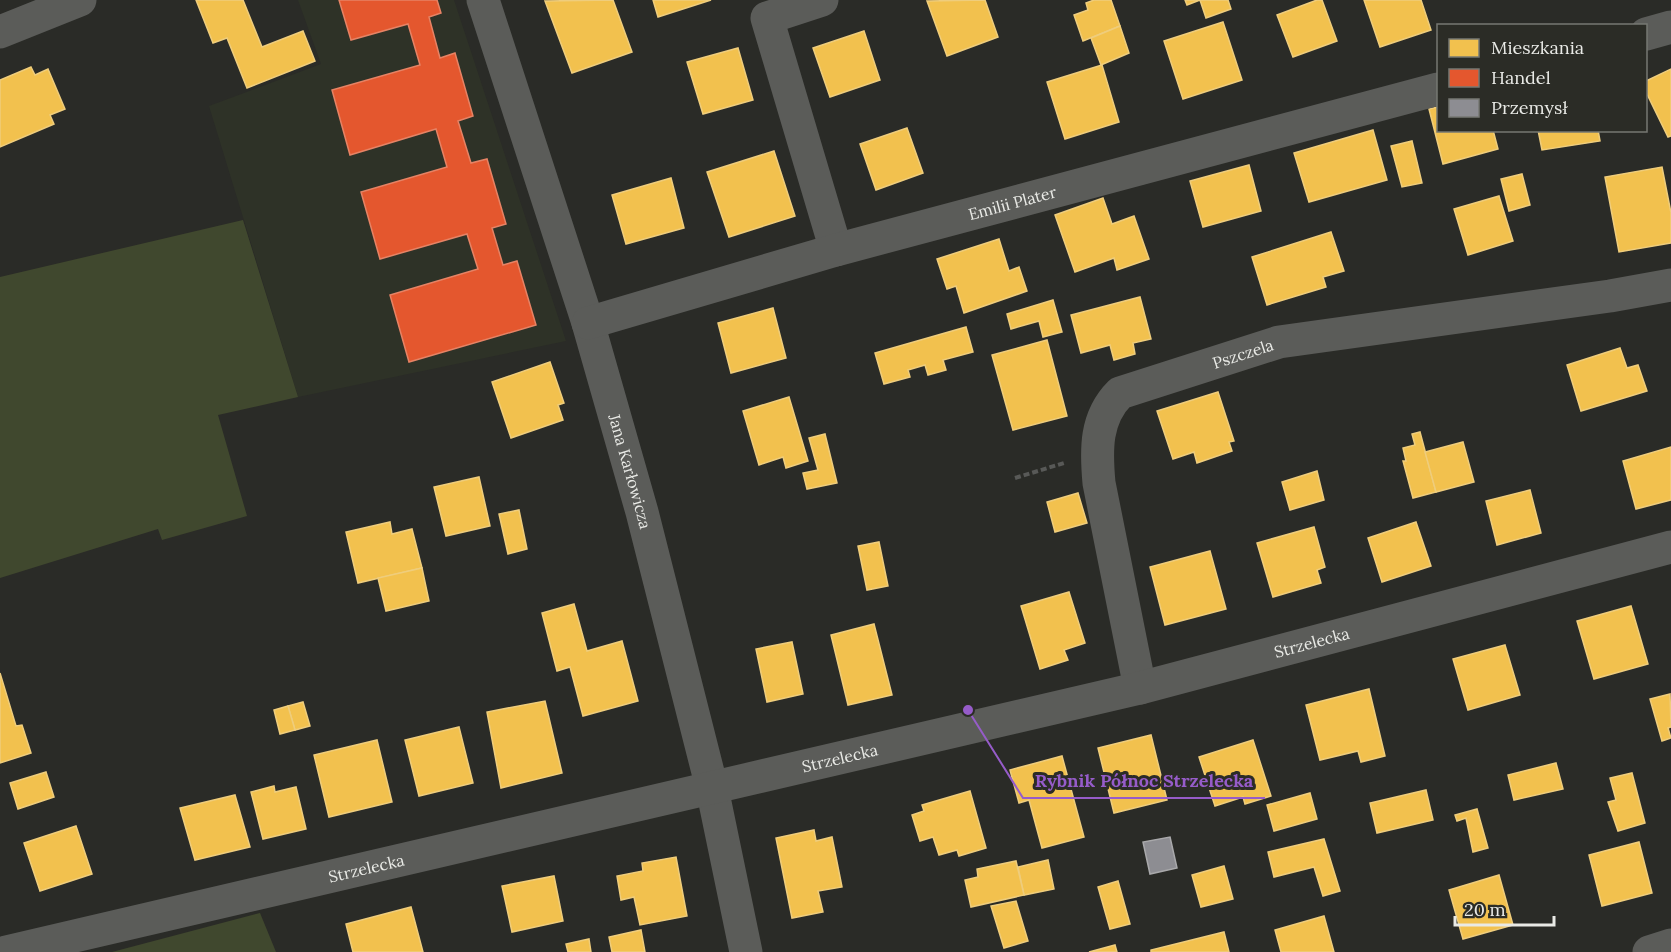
<svg xmlns="http://www.w3.org/2000/svg" width="1671" height="952" font-family="Lora,serif">
  <style>
    .built { fill: #2e3227 }
    .green { fill: #40482e }
    .homes { fill: #f2c14e; stroke: #efcd7c; stroke-width: 1.5 }
    .shops { fill: #e4572e; stroke: #e68365; stroke-width: 1.5 }
    .industry { fill: #8d8d92; stroke: #a9a9ab; stroke-width: 1.5 }
    .lines { fill: none; stroke-linecap: round; stroke-linejoin: round }
    .path { stroke: #585957; stroke-width: 4; stroke-dasharray: 6 3; stroke-linecap: butt }
    .street { stroke: #5b5c59; stroke-width: 33 }
    .labels { text-anchor: middle; stroke-width: 6; stroke-linejoin: round; paint-order: stroke }
    .street-label { font-size: 16px; fill: #e9eae6; stroke: #2b2c26 }
    .leader { fill: none; stroke: #965cc9; stroke-width: 2 }
    .callout-dot { fill: #965cc9; stroke: #2b2c26; stroke-width: 2 }
    .callout-label { font-size: 18px; text-anchor: middle; font-weight: bold; fill: #965cc9; stroke: #2b2c26; stroke-width: 6; stroke-linejoin: round; paint-order: stroke }
  </style>
  <rect width="100%" height="100%" fill="#2a2b27"/>
  <polygon class="built" points="298,0 454,0 566,341 298,397 209,106 321,64"/>
  <g class="green">
    <polygon points="243,220 298,397 218,415 247,516 162,540 158,529 0,578 0,277"/>
    <polygon points="260,913 276,952 112,952"/>
  </g>
  <g class="homes">
    <polygon points="196,0 243,0 262,47 303,31 315,61 247,88 227,38 213,43"/>
    <polygon points="613,0 632,52 572,73 545,1"/>
    <polygon points="653,0 711,0 658,17"/>
    <polygon points="985,0 998,37 947,56 927,1"/>
    <polygon points="1094,0 1111,0 1120,26 1083,41 1074,15 1088,10 1086,3"/>
    <polygon points="1185,0 1228,0 1231,9 1206,18 1200,0 1187,5"/>
    <polygon points="1317,0 1322,0 1337,41 1293,57 1277,15"/>
    <polygon points="1364,0 1421,0 1431,30 1380,47"/>
    <polygon points="1223,22 1242,80 1183,99 1164,41"/>
    <polygon points="1120,26 1129,53 1101,65 1091,38"/>
    <polygon points="864,31 880,80 830,97 813,48"/>
    <polygon points="738,48 753,100 703,114 687,62"/>
    <polygon points="1102,65 1119,122 1065,139 1047,82"/>
    <polygon points="31,67 35,75 48,69 65,109 50,115 54,124 0,147 0,80"/>
    <polygon points="1671,69 1671,136 1668,137 1646,92 1646,81"/>
    <polygon points="1438,107 1438,130 1493,130 1498,149 1443,164 1429,109"/>
    <polygon points="907,128 923,173 876,190 860,144"/>
    <polygon points="1373,130 1387,180 1309,202 1294,153"/>
    <polygon points="1538,130 1598,130 1600,141 1542,150"/>
    <polygon points="1412,141 1422,183 1402,187 1391,146"/>
    <polygon points="774,151 795,216 729,237 707,172"/>
    <polygon points="1249,165 1261,211 1203,227 1190,181"/>
    <polygon points="1662,167 1671,213 1671,243 1619,252 1605,177"/>
    <polygon points="1522,174 1530,205 1509,211 1501,179"/>
    <polygon points="671,178 684,228 626,244 612,195"/>
    <polygon points="1499,196 1513,241 1468,255 1454,209"/>
    <polygon points="1103,198 1112,224 1134,216 1149,259 1117,270 1114,258 1075,272 1055,215"/>
    <polygon points="1331,232 1344,271 1323,277 1326,287 1267,305 1252,257"/>
    <polygon points="999,239 1009,271 1019,267 1027,291 964,313 956,286 947,289 937,259"/>
    <polygon points="1140,297 1151,339 1133,343 1135,354 1114,360 1110,345 1081,353 1071,315"/>
    <polygon points="1053,300 1062,332 1043,337 1039,321 1011,329 1007,314"/>
    <polygon points="773,308 786,358 731,373 718,323"/>
    <polygon points="966,327 973,352 943,360 946,370 928,375 925,365 908,370 910,377 884,384 875,353"/>
    <polygon points="1047,340 1067,416 1013,430 992,355"/>
    <polygon points="1620,348 1627,368 1638,365 1647,391 1581,411 1567,365"/>
    <polygon points="550,362 564,403 558,405 563,420 511,438 492,382"/>
    <polygon points="1218,392 1234,441 1229,442 1232,451 1197,463 1194,452 1173,459 1157,411"/>
    <polygon points="789,397 808,461 786,468 783,457 759,465 743,411"/>
    <polygon points="1420,432 1436,492 1413,498 1403,461 1406,461 1403,448 1415,445 1412,434"/>
    <polygon points="825,434 837,483 807,489 803,473 818,470 809,438"/>
    <polygon points="1463,442 1474,482 1436,492 1425,452"/>
    <polygon points="1671,447 1671,500 1636,509 1623,461"/>
    <polygon points="1317,471 1324,500 1290,510 1282,482"/>
    <polygon points="479,477 490,526 446,536 434,487"/>
    <polygon points="1530,490 1541,533 1497,545 1486,501"/>
    <polygon points="1078,493 1087,523 1055,532 1047,502"/>
    <polygon points="519,510 527,549 508,554 499,514"/>
    <polygon points="390,522 392,534 412,529 422,568 358,583 346,532"/>
    <polygon points="1416,522 1431,566 1382,582 1368,538"/>
    <polygon points="1314,527 1325,567 1317,570 1321,583 1273,597 1257,543"/>
    <polygon points="879,542 888,586 867,590 858,546"/>
    <polygon points="1210,551 1226,609 1165,625 1150,567"/>
    <polygon points="422,568 429,601 386,611 378,578"/>
    <polygon points="1069,592 1085,643 1064,650 1068,660 1040,669 1021,606"/>
    <polygon points="574,604 587,651 622,641 638,701 583,716 570,667 557,671 542,613"/>
    <polygon points="1631,606 1648,664 1594,679 1577,621"/>
    <polygon points="874,624 892,695 848,705 831,635"/>
    <polygon points="792,642 803,694 767,702 756,649"/>
    <polygon points="1505,645 1520,695 1468,710 1453,659"/>
    <polygon points="0,673 16,726 22,725 31,753 0,763"/>
    <polygon points="1369,689 1385,756 1361,762 1358,751 1320,760 1306,705"/>
    <polygon points="1670,694 1671,727 1668,728 1671,738 1662,741 1650,699"/>
    <polygon points="545,701 562,773 501,788 487,712"/>
    <polygon points="303,702 310,726 295,730 288,706"/>
    <polygon points="288,706 295,730 280,734 274,710"/>
    <polygon points="459,727 473,783 419,796 405,740"/>
    <polygon points="1151,735 1167,800 1114,813 1098,748"/>
    <polygon points="377,740 392,802 329,817 314,755"/>
    <polygon points="1253,740 1271,796 1245,804 1243,797 1215,806 1199,757"/>
    <polygon points="1062,756 1084,837 1042,848 1029,800 1019,803 1010,770"/>
    <polygon points="1556,763 1563,789 1514,800 1508,775"/>
    <polygon points="46,772 54,797 18,809 10,783"/>
    <polygon points="1632,773 1645,823 1618,831 1608,802 1616,800 1610,778"/>
    <polygon points="274,786 275,792 296,787 306,829 263,839 251,792"/>
    <polygon points="1426,790 1433,820 1377,833 1370,803"/>
    <polygon points="970,791 986,848 959,856 957,850 939,855 933,837 920,841 912,815 924,811 922,805"/>
    <polygon points="1310,793 1317,819 1274,831 1267,805"/>
    <polygon points="235,795 250,847 195,860 180,808"/>
    <polygon points="1477,809 1488,848 1473,852 1466,818 1457,821 1455,815"/>
    <polygon points="76,826 92,874 40,891 24,843"/>
    <polygon points="814,830 816,841 832,837 842,887 818,891 823,912 792,918 776,838"/>
    <polygon points="1324,839 1340,891 1323,896 1314,867 1274,877 1268,852"/>
    <polygon points="1639,842 1652,893 1602,906 1589,855"/>
    <polygon points="676,857 687,916 640,925 634,897 621,900 617,876 643,871 642,863"/>
    <polygon points="1048,860 1054,889 1024,895 1018,867"/>
    <polygon points="1016,861 1024,895 971,907 965,880 978,877 977,869"/>
    <polygon points="1224,866 1233,899 1201,907 1192,875"/>
    <polygon points="1499,875 1513,925 1463,939 1449,890"/>
    <polygon points="554,876 563,921 512,932 502,886"/>
    <polygon points="1118,881 1130,924 1110,929 1098,887"/>
    <polygon points="1016,901 1028,941 1004,948 991,906"/>
    <polygon points="411,907 423,952 353,952 346,924"/>
    <polygon points="1324,916 1334,952 1281,952 1275,930"/>
    <polygon points="641,930 645,952 612,952 609,937"/>
    <polygon points="1224,932 1229,952 1151,952 1151,950"/>
    <polygon points="589,939 591,952 568,952 566,944"/>
    <polygon points="1115,945 1117,952 1089,952"/>
  </g>
  <polygon class="shops" points="339,0 437,0 441,13 429,17 440,58 455,53 473,116 458,121 471,163 487,159 506,224 492,228 503,265 517,261 536,325 409,362 390,295 478,269 467,234 380,259 361,192 447,167 436,129 350,155 332,90 420,65 408,24 351,40"/>
  <polygon class="industry" points="1170,837 1177,868 1150,874 1143,842"/>
  <g class="lines">
    <polyline class="path" points="1015,478 1064,463"/>
    <g class="street">
      <path id="s1" d="M483,0l105,323 54,189 70,276 34,164"/>
      <polyline points="822,0 767,18 836,250"/>
      <polyline points="0,32 80,0"/>
      <polyline points="1646,34 1671,27"/>
      <path id="s2" d="M588,323l248,-73 602,-161"/>
      <path id="s3" d="M1140,688l-41,-205c-3,-33 -4,-65 21,-90l159,-51 331,-46 61,-11"/>
      <path id="s4" d="M6,952l1134,-264 531,-141"/>
      <polyline points="1649,952 1671,945"/>
    </g>
  </g>
  <g class="labels">
    <g class="street-label">
      <text dy="6" stroke="none"><textPath href="#s2" startOffset="441">Emilii Plater</textPath></text>
      <text dy="6" stroke="none"><textPath href="#s3" startOffset="434">Pszczela</textPath></text>
      <text dy="6" stroke="none"><textPath href="#s1" startOffset="494">Jana Karłowicza</textPath></text>
      <text dy="6" stroke="none"><textPath href="#s4" startOffset="1342">Strzelecka</textPath></text>
      <text dy="6" stroke="none"><textPath href="#s4" startOffset="856">Strzelecka</textPath></text>
      <text dy="6" stroke="none"><textPath href="#s4" startOffset="370">Strzelecka</textPath></text>
    </g>
  </g>
  <path class="leader" d="M968 710L1023 798H1265"/>
  <circle class="callout-dot" cx="968" cy="710" r="6"/>
  <g class="callout-label">
    <text x="1144" y="787">Rybnik Północ Strzelecka</text>
  </g>
  <rect x="1437" y="24" width="210" height="108" fill="#2b2c26" stroke="#777873" stroke-width="1.5"/>
  <rect x="1449" y="39" width="30" height="18" fill="#f2c14e" stroke="#777873" stroke-width="1.5"/>
  <text x="1491" y="54" font-size="18" fill="#e9eae6">Mieszkania</text>
  <rect x="1449" y="69" width="30" height="18" fill="#e4572e" stroke="#777873" stroke-width="1.5"/>
  <text x="1491" y="84" font-size="18" fill="#e9eae6">Handel</text>
  <rect x="1449" y="99" width="30" height="18" fill="#8d8d92" stroke="#777873" stroke-width="1.5"/>
  <text x="1491" y="114" font-size="18" fill="#e9eae6">Przemysł</text>
  <path d="M1455 916v9h99v-9" fill="none" stroke="#e9eae6" stroke-width="3"/>
  <text x="1464" y="916" font-size="18" fill="#e9eae6" stroke="#2b2c26" stroke-width="4.5" paint-order="stroke">20 m</text>
</svg>
